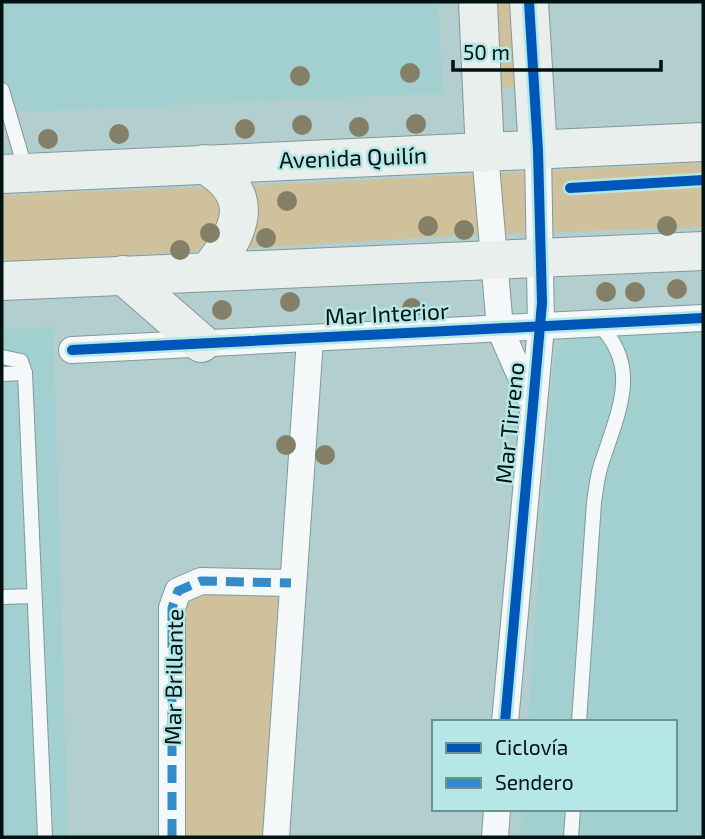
<svg xmlns="http://www.w3.org/2000/svg" width="705" height="839" font-family="'Exo 2',sans-serif">
  <style>
    .built { fill: #a2d0d0 }
    .green { fill: #cec19c }
    .lines { fill: none; stroke-linecap: round; stroke-linejoin: round }
    .lane-casing { stroke: #839898; stroke-width: 16 }
    .street-casing { stroke: #839898; stroke-width: 28 }
    .secondary-casing { stroke: #839898; stroke-width: 40 }
    .lane { stroke: #f4f8f8; stroke-width: 14 }
    .street { stroke: #f4f8f8; stroke-width: 26 }
    .secondary { stroke: #e9efec; stroke-width: 38 }
    .quiet { stroke: #338bc8; stroke-width: 9; stroke-dasharray: 18 9; stroke-linecap: butt }
    .cycleway-casing { stroke: #b4e7e6; stroke-width: 15 }
    .cycleway { stroke: #0057b8; stroke-width: 10 }
    .tree { fill: #848068 }
    .labels { text-anchor: middle; stroke-width: 5; stroke-linejoin: round; paint-order: stroke }
    .street-label { font-size: 23px; fill: #011212; stroke: #b4e7e6 }
  </style>
  <rect width="100%" height="100%" fill="#b3cece"/>
  <g class="built">
    <polygon points="2,2 438,2 443,93 2,113"/>
    <polygon points="53,327 68,837 2,837 2,329"/>
    <polygon points="703,332 703,837 520,837 522,809 675,809 675,722 528,722 554,358 565,338"/>
  </g>
  <g class="green">
    <polygon points="493,2 514,2 521,86 500,88"/>
    <polygon points="703,163 703,227 471,235 248,248 243,245 245,186"/>
    <polygon points="211,187 228,216 200,251 2,262 2,195"/>
    <polygon points="259,591 278,597 262,837 183,837 183,606 194,595"/>
  </g>
  <g class="lines">
    <defs>
      <g id="lane">
        <polyline points="2,90 26,171"/>
        <polyline points="2,357 21,361 25,373 45,837"/>
        <polyline points="2,374 25,373"/>
        <polyline points="2,597 33,596"/>
        <path d="M579,722l15,-220c2,-12 3,-25 7,-37 16,-51 42,-98 -3,-141"/>
        <polyline points="571,837 573,809"/>
      </g>
      <g id="street">
        <polyline points="485,153 500,329 531,400"/>
        <polyline points="72,350 703,318"/>
        <polyline points="505,722 541,327 538,151"/>
        <polyline points="172,837 172,608 178,591 201,581 291,583"/>
        <polyline points="276,837 310,339"/>
        <polyline points="495,837 497,809"/>
      </g>
      <g id="secondary">
        <polyline points="478,2 485,153"/>
        <polyline points="529,2 538,151"/>
        <path d="M204,164c54,31 37,67 5,107"/>
        <polyline points="2,174 703,142"/>
        <polyline points="123,275 201,343"/>
        <polyline points="2,281 703,251"/>
      </g>
    </defs>
    <use href="#lane" class="lane-casing"/>
    <use href="#street" class="street-casing"/>
    <use href="#secondary" class="secondary-casing"/>
    <use href="#lane" class="lane"/>
    <use href="#street" class="street"/>
    <use href="#secondary" class="secondary"/>
    <polyline class="quiet" points="172,837 172,608 178,591 201,581 291,583"/>
    <defs>
      <g id="cycleway">
        <polyline points="570,188 703,180"/>
        <polyline points="72,350 703,318"/>
        <polyline points="505,722 542,303 538,151 529,2"/>
      </g>
    </defs>
    <use href="#cycleway" class="cycleway-casing"/>
    <use href="#cycleway" class="cycleway"/>
  </g>
  <g class="tree">
    <circle cx="410" cy="73" r="10"/>
    <circle cx="300" cy="76" r="10"/>
    <circle cx="416" cy="124" r="10"/>
    <circle cx="302" cy="125" r="10"/>
    <circle cx="359" cy="127" r="10"/>
    <circle cx="245" cy="129" r="10"/>
    <circle cx="119" cy="134" r="10"/>
    <circle cx="48" cy="139" r="10"/>
    <circle cx="287" cy="201" r="10"/>
    <circle cx="428" cy="226" r="10"/>
    <circle cx="667" cy="226" r="10"/>
    <circle cx="464" cy="230" r="10"/>
    <circle cx="210" cy="233" r="10"/>
    <circle cx="266" cy="238" r="10"/>
    <circle cx="180" cy="250" r="10"/>
    <circle cx="677" cy="289" r="10"/>
    <circle cx="606" cy="292" r="10"/>
    <circle cx="635" cy="292" r="10"/>
    <circle cx="290" cy="302" r="10"/>
    <circle cx="412" cy="308" r="10"/>
    <circle cx="222" cy="310" r="10"/>
    <circle cx="286" cy="445" r="10"/>
    <circle cx="325" cy="455" r="10"/>
  </g>
  <g class="labels">
    <g class="street-label">
      <text transform="translate(353 158) rotate(-2)" y="8">Avenida Quilín</text>
      <text transform="translate(387 314) rotate(-3)" y="8">Mar Interior</text>
      <text transform="translate(510 423) rotate(-84)" y="8">Mar Tirreno</text>
      <text transform="translate(174 677) rotate(-89)" y="8">Mar Brillante</text>
    </g>
  </g>
  <rect width="705" height="839" fill="none" stroke="#011212" stroke-width="7"/>
  <rect x="432" y="720" width="245" height="91" fill="#b4e7e6" stroke="#6c9291" stroke-width="2"/>
  <rect x="446" y="743" width="35" height="10" fill="#0057b8" stroke="#6c9291" stroke-width="2"/>
  <text x="495" y="755" font-size="21" fill="#011212">Ciclovía</text>
  <rect x="446" y="778" width="35" height="10" fill="#338bc8" stroke="#6c9291" stroke-width="2"/>
  <text x="495" y="790" font-size="21" fill="#011212">Sendero</text>
  <path d="M453 60v10h208v-10" fill="none" stroke="#011212" stroke-width="3.5"/>
  <text x="463" y="60" font-size="21" fill="#011212" stroke="#b4e7e6" stroke-width="5" paint-order="stroke">50 m</text>
</svg>
